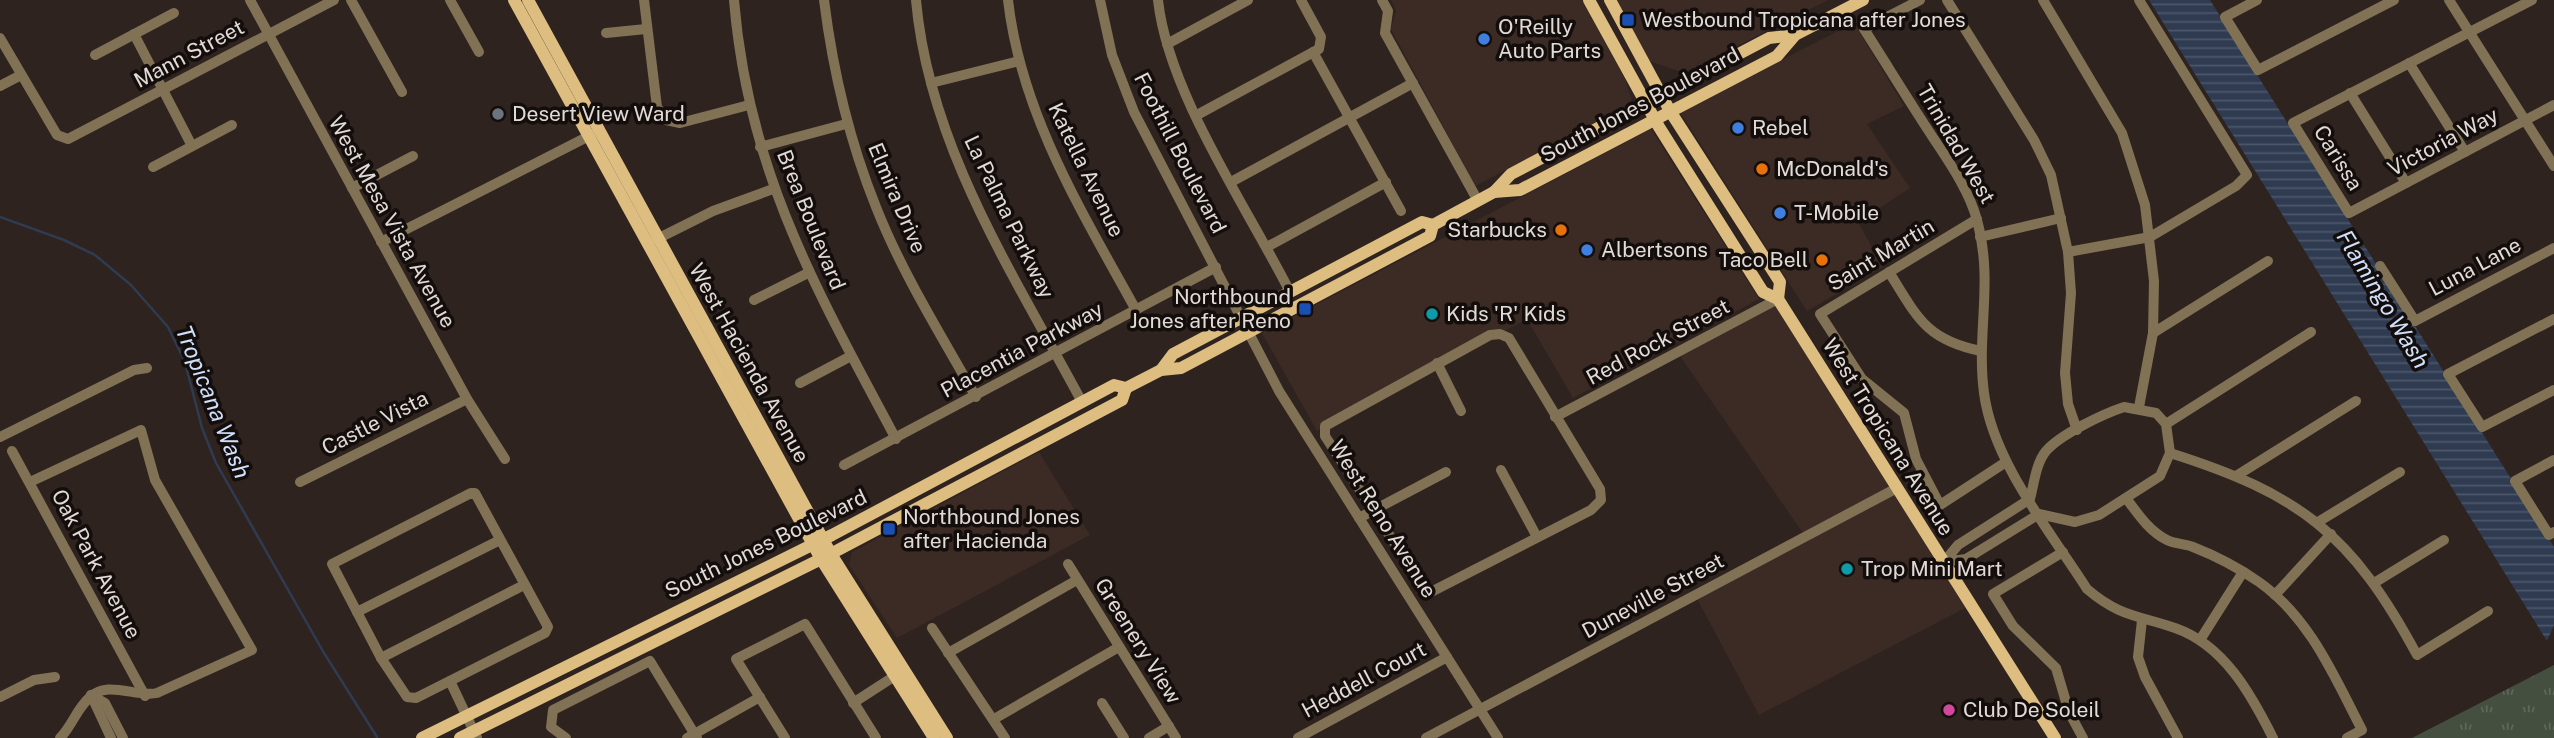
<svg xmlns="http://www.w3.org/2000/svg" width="2554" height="738" font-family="'Public Sans',sans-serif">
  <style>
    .built { fill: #3c2b24 }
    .grass { fill: url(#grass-tufts) }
    .water { fill: url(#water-rules) }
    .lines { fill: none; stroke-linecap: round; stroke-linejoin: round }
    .stream { stroke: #2f3b51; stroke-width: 2.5 }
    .minor { stroke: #817155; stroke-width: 10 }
    .major { stroke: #debd81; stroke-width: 12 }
    .transit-dot { fill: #1a4fb4; stroke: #130e0c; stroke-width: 2.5 }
    .shop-dot { fill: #3f7fe0; stroke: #130e0c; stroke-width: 2.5 }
    .worship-dot { fill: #6b7280; stroke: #130e0c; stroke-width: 2.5 }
    .food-dot { fill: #e8710a; stroke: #130e0c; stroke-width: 2.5 }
    .culture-dot { fill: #0f9aa8; stroke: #130e0c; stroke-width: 2.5 }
    .hotel-dot { fill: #d1479c; stroke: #130e0c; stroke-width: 2.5 }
    .labels { text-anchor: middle; stroke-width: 7; stroke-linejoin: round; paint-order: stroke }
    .poi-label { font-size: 21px; fill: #e2dad7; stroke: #130e0c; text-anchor: start }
    .street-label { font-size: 21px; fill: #e2dad7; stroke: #130e0c }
    .water-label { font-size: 23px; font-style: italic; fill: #d0e0fc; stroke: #130e0c }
  </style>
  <defs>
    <pattern id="grass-tufts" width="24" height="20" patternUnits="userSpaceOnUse" patternTransform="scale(1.75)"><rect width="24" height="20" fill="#444f40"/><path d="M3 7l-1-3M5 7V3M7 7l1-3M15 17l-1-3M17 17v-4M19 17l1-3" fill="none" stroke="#5f685b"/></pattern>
    <pattern id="water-rules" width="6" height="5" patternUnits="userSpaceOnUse" patternTransform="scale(1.75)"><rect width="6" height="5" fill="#2f3b51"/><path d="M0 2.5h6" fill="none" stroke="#4d5769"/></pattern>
  </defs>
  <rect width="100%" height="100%" fill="#2e231f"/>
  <g class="built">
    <polygon points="1391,0 1582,0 1625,79 1632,101 1627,107 1475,186 1391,29 1396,11"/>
    <polygon points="1617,0 1828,0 1684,73 1649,61"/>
    <polygon points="1854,23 1904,106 1867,124 1910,188 1858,222 1883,267 1807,311 1680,112"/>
    <polygon points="1651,129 1759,299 1573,398 1527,319 1317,431 1262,333"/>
    <polygon points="1779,300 1971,605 1759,715 1695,595 1805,536 1678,353"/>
    <polygon points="1039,452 1090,535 897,638 849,565 852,552"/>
  </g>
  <polygon class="grass" points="2554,665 2554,738 2412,738"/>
  <polygon class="water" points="2149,0 2210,0 2554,547 2554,625 2547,641"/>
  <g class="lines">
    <polyline class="stream" points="0,217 64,240 95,255 131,285 168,327 185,362 202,428 216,463 324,653 377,737"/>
    <g class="minor">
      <polyline points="250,0 467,399 505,459"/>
      <polyline points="351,0 402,92"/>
      <polyline points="450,0 479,52"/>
      <polyline points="644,0 657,107 666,120 680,123 749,105"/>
      <path d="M734,0c14,172 83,291 162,439"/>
      <path d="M824,0c9,72 25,140 52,207 26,66 65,128 100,190"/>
      <path d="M916,0c13,147 98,275 166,402"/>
      <path d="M1008,0c13,114 74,212 128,310"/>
      <polyline points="1100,0 1112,55 1134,112 1279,391 1498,738"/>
      <path d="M1158,0c10,93 89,207 132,292"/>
      <polyline points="1382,0 1388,11 1385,33 1478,201"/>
      <path d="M1920,0l-56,29c23,36 45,72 68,107 17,26 37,54 45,84 17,62 -1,113 7,173 9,69 66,138 103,196 33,28 50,26 88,39 49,17 76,66 98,110"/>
      <polyline points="1947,0 2034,140 2051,175 2068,252 2071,293 2065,373 2068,404 2077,430"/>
      <polyline points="2043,0 2122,133 2145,205 2154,281 2153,333 2139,407"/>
      <polyline points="2257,0 2225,17 2258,70 2394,0"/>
      <polyline points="2449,0 2554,166"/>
      <polyline points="2532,0 2293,123 2349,213 2554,105"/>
      <polyline points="606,33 646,29"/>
      <polyline points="134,34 192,146"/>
      <polyline points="0,38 57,135 68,139 334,0"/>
      <polyline points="1167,44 1248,0"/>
      <polyline points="1313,52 1401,211"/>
      <polyline points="95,55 174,13"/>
      <polyline points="2409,63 2465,152"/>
      <polyline points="931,83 1019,61"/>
      <polyline points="0,86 21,75"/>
      <polyline points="2350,93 2406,183"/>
      <polyline points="1197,115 1319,49 1321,37 1301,0"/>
      <polyline points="760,147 846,124"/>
      <polyline points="153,167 232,125"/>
      <polyline points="1231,182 1413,83"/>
      <polyline points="352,188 413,156"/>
      <polyline points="1977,219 1820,314 1862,379 1904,413 1916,459 1940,505 2006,462"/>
      <polyline points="1980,237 2061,218"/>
      <polyline points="655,240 713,211 773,189"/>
      <polyline points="381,242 593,134"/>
      <polyline points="1267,247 1386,182"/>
      <polyline points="2068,252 2150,237 2236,186 2247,175 2139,0"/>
      <polyline points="2380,266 2415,321 2554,248"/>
      <path d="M1889,272c28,45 37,68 92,79"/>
      <polyline points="754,300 808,273"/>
      <polyline points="2554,319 2448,374 2482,427 2554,390"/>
      <polyline points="2153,333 2268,261"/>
      <polygon points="1500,334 1509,338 1600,489 1601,500 1591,510 1431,592 1425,590 1325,436 1325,426 1490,335"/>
      <polyline points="1437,363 1461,411"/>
      <polyline points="800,383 851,356"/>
      <path d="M2124,407l32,6 10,11 4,29 -10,23 -61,39 -24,7 -36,-8 -73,45 -22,3 14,-17 72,-46c4,-15 6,-36 16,-48 15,-17 57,-37 78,-44z"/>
      <polyline points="1555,417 1778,299"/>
      <polyline points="2166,424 2311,332"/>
      <polyline points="0,437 134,370 147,368"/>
      <polyline points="12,451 145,696"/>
      <path d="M2170,453c130,41 182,81 247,202l71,-44"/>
      <polyline points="2554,460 2515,481 2549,535 2554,532"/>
      <polyline points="844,465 1216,267"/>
      <polyline points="1501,470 1537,537"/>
      <polyline points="2236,476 2356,401"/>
      <path d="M30,482l111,-52 14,50 97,170 -95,43c-21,5 -50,-14 -68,5 -13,12 -17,28 -29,40"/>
      <polyline points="300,482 467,399"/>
      <polygon points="471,493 475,493 548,627 545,633 416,698 407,697 381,658 332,564"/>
      <path d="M2126,498c12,16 23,33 41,42 8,4 18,4 26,7 23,9 46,21 66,35 51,36 75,94 103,148l-15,8"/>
      <polyline points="1359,518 1446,472"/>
      <polyline points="2318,522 2400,472"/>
      <polyline points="2063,552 1993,594 2013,626 2056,668 2069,712 2083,738"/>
      <polyline points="1068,564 1176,738"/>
      <polyline points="2374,583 2444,540"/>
      <polyline points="2275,595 2331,534"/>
      <polyline points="357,612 500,540"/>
      <polyline points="2142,620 2138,657 2145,677 2178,738"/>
      <polyline points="932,628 1005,738"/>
      <polyline points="2200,640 2243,572"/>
      <polyline points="948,653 1077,580"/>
      <polyline points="381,658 524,585"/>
      <polyline points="450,681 477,738"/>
      <polyline points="91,695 105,703 123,738"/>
      <polyline points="91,695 111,738"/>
      <polyline points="0,697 34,680 55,677"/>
      <polyline points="853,703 901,672"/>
      <polyline points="1102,703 1124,738"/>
      <polyline points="994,719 1119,647"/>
      <polyline points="566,738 551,727 553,710 650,661 697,738"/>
      <polyline points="687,738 760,697"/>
      <polyline points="785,738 736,659 805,624 876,738"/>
      <polyline points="1149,738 1169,726"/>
      <polyline points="1298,738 1447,657"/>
      <polyline points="1426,738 1897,488"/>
    </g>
    <g class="major">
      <polyline points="514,0 821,559 934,738"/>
      <polyline points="528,0 831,554 947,738"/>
      <polyline points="1589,0 1659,127 1763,292 1778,299 2055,738"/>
      <polyline points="1610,0 1670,111 1780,282 1778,299"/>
      <polyline points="1494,192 1520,190 1777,56 1795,35 1863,0"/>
      <polyline points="1161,370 1173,354 1422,222 1433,225"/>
      <polyline points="422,738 832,535 1114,385 1126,388 1161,370 1181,368 1430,236 1433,225 1494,192 1511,174 1769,38 1795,35"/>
      <polyline points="460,738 821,559 1122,400 1126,388"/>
    </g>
  </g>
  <g class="transit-dot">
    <rect x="1621" y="13" width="14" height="14" rx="3.5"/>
    <rect x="1298" y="302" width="14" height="14" rx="3.5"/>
    <rect x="882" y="522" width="14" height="14" rx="3.5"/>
  </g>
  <g class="shop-dot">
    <circle cx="1484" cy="39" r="7"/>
    <circle cx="1738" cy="128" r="7"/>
    <circle cx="1780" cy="213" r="7"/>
    <circle cx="1587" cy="250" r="7"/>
  </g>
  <circle class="worship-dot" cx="498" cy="114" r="7"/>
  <g class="food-dot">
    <circle cx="1762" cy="169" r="7"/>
    <circle cx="1561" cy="230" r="7"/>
    <circle cx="1822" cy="260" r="7"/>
  </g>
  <g class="culture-dot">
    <circle cx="1432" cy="314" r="7"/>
    <circle cx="1847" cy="569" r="7"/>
  </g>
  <circle class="hotel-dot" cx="1949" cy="710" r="7"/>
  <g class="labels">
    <g class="poi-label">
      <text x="1642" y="27">Westbound Tropicana after Jones</text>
      <text x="1498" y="34">O'Reilly<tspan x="1498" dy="24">Auto Parts</tspan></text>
      <text x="512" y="121">Desert View Ward</text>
      <text x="1752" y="135">Rebel</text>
      <text x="1776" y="176">McDonald's</text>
      <text x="1794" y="220">T-Mobile</text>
      <text x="1547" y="237" text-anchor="end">Starbucks</text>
      <text x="1601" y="257">Albertsons</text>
      <text x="1808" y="267" text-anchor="end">Taco Bell</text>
      <text x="1291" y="304" text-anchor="end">Northbound<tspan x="1291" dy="24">Jones after Reno</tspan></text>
      <text x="1446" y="321">Kids 'R' Kids</text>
      <text x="903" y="524">Northbound Jones<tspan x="903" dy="24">after Hacienda</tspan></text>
      <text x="1861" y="576">Trop Mini Mart</text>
      <text x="1963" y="717">Club De Soleil</text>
    </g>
    <g class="street-label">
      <text transform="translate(189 54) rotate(-28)" y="7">Mann Street</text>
      <text transform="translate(1640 105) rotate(-28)" y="7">South Jones Boulevard</text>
      <text transform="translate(2443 142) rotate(-28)" y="7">Victoria Way</text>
      <text transform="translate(1956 144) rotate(60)" y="7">Trinidad West</text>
      <text transform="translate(1180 153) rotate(63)" y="7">Foothill Boulevard</text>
      <text transform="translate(2338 158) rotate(58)" y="7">Carissa</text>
      <text transform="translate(1086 170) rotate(64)" y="7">Katella Avenue</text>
      <text transform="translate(897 198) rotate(67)" y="7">Elmira Drive</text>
      <text transform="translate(1009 217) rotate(64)" y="7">La Palma Parkway</text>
      <text transform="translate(811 220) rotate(68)" y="7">Brea Boulevard</text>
      <text transform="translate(392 222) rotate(61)" y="7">West Mesa Vista Avenue</text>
      <text transform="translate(1881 255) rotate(-31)" y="7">Saint Martin</text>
      <text transform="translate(2475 267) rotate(-28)" y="7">Luna Lane</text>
      <text transform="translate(1658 342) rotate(-28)" y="7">Red Rock Street</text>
      <text transform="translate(1022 350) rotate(-28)" y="7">Placentia Parkway</text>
      <text transform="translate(749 363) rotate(61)" y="7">West Hacienda Avenue</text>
      <text transform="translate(375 423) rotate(-27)" y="7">Castle Vista</text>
      <text transform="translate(1888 437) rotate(58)" y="7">West Tropicana Avenue</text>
      <text transform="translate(1383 519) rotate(58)" y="7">West Reno Avenue</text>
      <text transform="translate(766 544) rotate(-26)" y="7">South Jones Boulevard</text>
      <text transform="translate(96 564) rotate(62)" y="7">Oak Park Avenue</text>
      <text transform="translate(1653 596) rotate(-28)" y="7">Duneville Street</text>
      <text transform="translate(1138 641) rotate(58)" y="7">Greenery View</text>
      <text transform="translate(1364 680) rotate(-28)" y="7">Heddell Court</text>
    </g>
    <g class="water-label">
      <text transform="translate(2383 299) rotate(59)" y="8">Flamingo Wash</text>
      <text transform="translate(213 402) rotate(68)" y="8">Tropicana Wash</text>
    </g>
  </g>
</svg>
